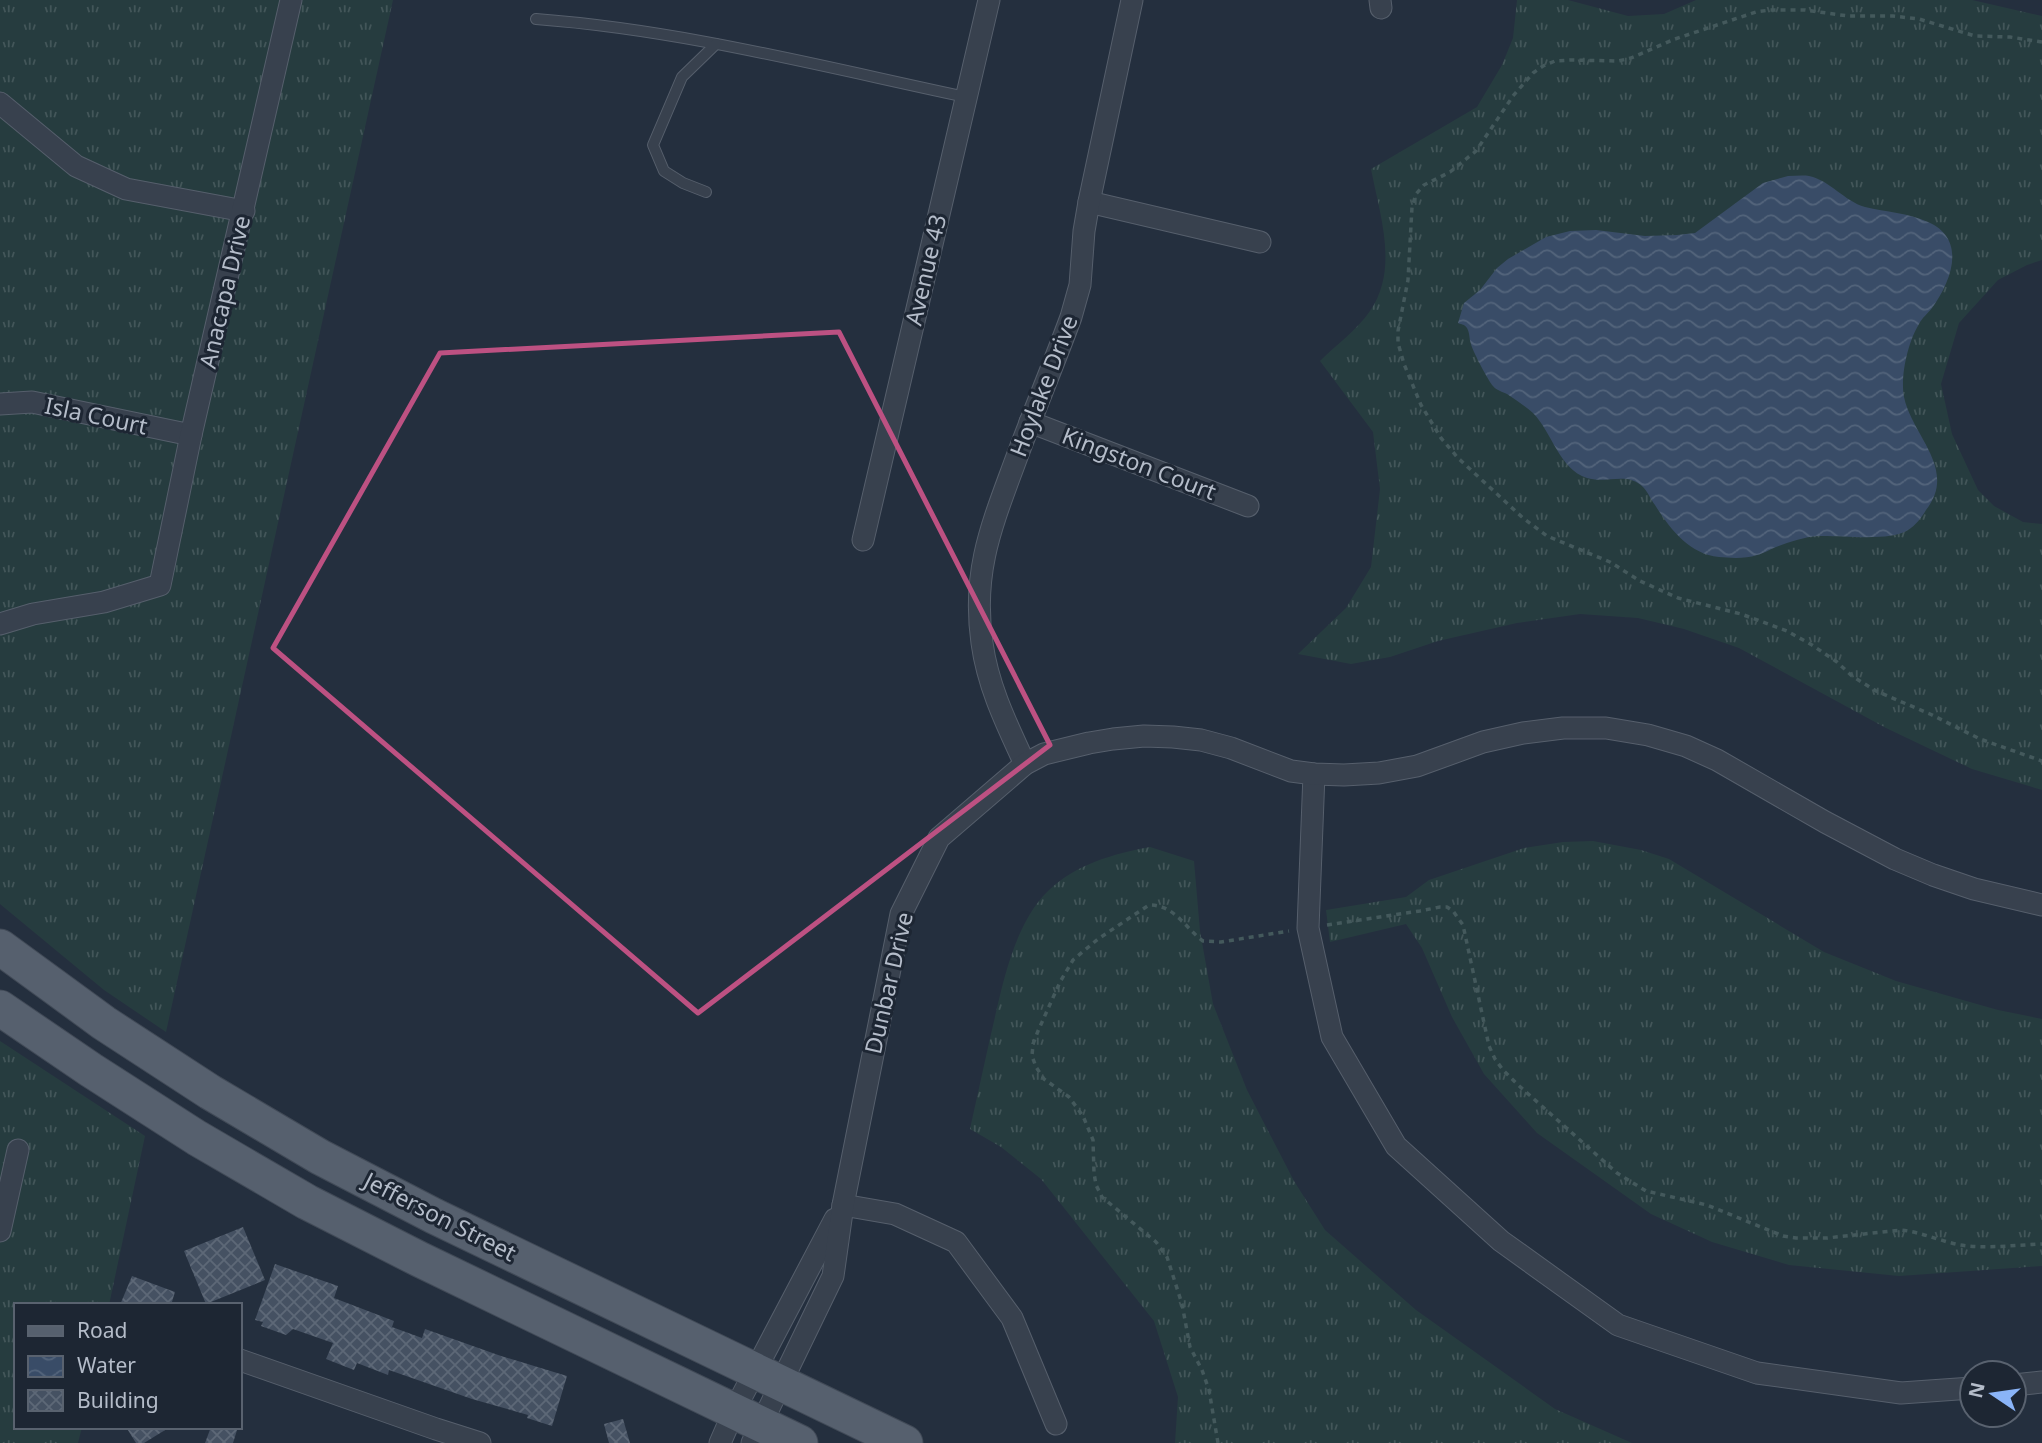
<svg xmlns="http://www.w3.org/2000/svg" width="2042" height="1443" font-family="'Noto Sans',sans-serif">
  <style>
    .grass { fill: url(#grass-tufts) }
    .water { fill: url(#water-waves) }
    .building { fill: url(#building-cross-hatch) }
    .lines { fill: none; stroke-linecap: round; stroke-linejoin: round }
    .service-casing { stroke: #565f6c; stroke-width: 12 }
    .minor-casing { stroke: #565f6c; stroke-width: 23 }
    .primary-casing { stroke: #414a57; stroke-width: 37 }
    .path { stroke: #44595c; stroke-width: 3.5; stroke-dasharray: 5 5; stroke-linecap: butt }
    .service { stroke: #38414e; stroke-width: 10 }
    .minor { stroke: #38414e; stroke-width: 21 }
    .primary { stroke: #56606e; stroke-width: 35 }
    .marked { fill: none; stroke: #bd5182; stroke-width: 5; stroke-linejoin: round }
    .labels { text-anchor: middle; stroke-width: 6; stroke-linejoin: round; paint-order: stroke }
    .street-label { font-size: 23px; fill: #b4bcc9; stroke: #1d2633 }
  </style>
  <defs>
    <pattern id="grass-tufts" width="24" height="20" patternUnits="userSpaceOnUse" patternTransform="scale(1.75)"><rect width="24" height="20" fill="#263c3f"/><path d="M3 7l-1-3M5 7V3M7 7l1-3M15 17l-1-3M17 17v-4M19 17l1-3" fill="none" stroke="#435659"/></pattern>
    <pattern id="water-waves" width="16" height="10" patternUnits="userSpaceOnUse" patternTransform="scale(1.75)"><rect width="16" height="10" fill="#394c67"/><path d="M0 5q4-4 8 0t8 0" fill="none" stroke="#53647b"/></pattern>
    <pattern id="building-cross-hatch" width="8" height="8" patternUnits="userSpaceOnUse" patternTransform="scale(1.75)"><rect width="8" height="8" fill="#455162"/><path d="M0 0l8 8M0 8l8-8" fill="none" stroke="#5d6877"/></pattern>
  </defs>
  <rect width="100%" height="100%" fill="#242f3e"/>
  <g class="grass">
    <polygon points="0,0 393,0 166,1032 104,990 0,904"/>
    <path d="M1517,0h51l60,16 36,-2 32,-14h276l70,16v244l-15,5 -29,15 -39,43 -18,61 11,50 26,56 16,16 29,16 19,2v266l-70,-21 -86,-41 -147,-80 -55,-19 -46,-11 -58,-4 -63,9 -79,18 -48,16 -39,7 -53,-10 48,-46 25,-41 9,-78 -7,-57 -53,-71c16,-16 37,-31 50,-50 29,-42 10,-95 1,-142l106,-62 25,-42 11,-27z"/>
    <polygon points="1593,841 1641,850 1669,859 1824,952 1896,981 1998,1010 2042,1019 2042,1266 1899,1276 1789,1265 1712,1242 1651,1214 1537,1133 1484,1074 1452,1017 1422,948 1406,924 1330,942 1326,910 1406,897 1429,880 1524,848 1563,842"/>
    <path d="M1150,847l44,14 6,70 13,73 34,86 47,91 31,49 91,80 139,99 77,34h-457l3,-46 -24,-76 -113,-142 -40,-32 -31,-18c7,-32 14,-64 21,-95 11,-46 22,-109 57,-143 28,-27 65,-37 102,-44z"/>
    <polygon points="0,1041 145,1136 109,1305 16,1305 16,1427 82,1427 78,1443 0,1443"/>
  </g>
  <path class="water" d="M1788,176c7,0 15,-1 21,0 22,5 35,25 56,31 21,5 43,6 63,15 39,17 24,58 4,86 -4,5 -10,10 -13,16 -11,18 -19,52 -15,73 8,39 54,72 22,113 -4,7 -11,16 -18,20 -18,12 -68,5 -90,6 -14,1 -29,6 -42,11 -6,2 -13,7 -19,8 -12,4 -26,3 -38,2 -30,-3 -49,-28 -64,-52 -4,-5 -7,-13 -12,-18 -15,-16 -37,-3 -56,-9 -28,-9 -35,-46 -54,-65 -8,-7 -17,-13 -26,-19 -4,-2 -11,-4 -14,-8 -4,-4 -21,-36 -22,-42 -2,-5 -1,-11 -4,-16 -3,-4 -4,-3 -9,-5l6,-20 16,-13 17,-22 11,-9 38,-22 24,-6 26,-1 49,6 32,-1 18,-2 68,-50z"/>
  <g class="building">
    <polygon points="243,1227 265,1280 206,1304 184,1251"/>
    <polygon points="275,1264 338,1286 334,1298 394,1321 392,1327 422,1338 425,1329 501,1356 567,1376 552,1426 527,1418 528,1415 472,1399 389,1370 388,1375 357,1363 354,1370 326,1359 333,1343 293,1329 286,1335 261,1326 263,1322 255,1320"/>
    <polygon points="132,1276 175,1292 171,1305 120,1305"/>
    <polygon points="623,1419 630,1443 609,1443 604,1424"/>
    <polygon points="126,1427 170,1427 144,1443 136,1443"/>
    <polygon points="211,1427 238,1427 233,1443 205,1443"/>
  </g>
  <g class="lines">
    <defs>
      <g id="service">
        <path d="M536,19c146,11 288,48 430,78"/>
        <polyline points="706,192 683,183 664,171 653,145 682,77 716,44"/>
      </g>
      <g id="minor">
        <polyline points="1380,0 1381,8"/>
        <polyline points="0,103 76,166 126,189 244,211"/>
        <polyline points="1089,202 1260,242"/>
        <polyline points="0,404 32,402 191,435"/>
        <polyline points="1030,422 1248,506"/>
        <polyline points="863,540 989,0"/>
        <polyline points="0,624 33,614 104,602 160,585 191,435 291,0"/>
        <path d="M1025,764c-18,-39 -37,-77 -43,-121 -10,-71 9,-116 33,-181 18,-49 38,-96 56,-145l9,-32 4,-54 5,-29 43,-202"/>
        <polyline points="1314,774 1308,928 1332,1037 1396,1146 1501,1241 1618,1325 1757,1373 1901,1393 1972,1388"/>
        <polyline points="843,1205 895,1214 956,1242 1012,1318 1056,1424"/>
        <polyline points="0,1231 18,1150"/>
        <polyline points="240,1360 436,1429 480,1443"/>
        <polyline points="2014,1385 2042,1382"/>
        <polyline points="720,1443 734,1411 835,1219"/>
        <polyline points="752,1443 833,1276 843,1205 901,914 939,838 1025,764 1044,754 1089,743 1113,739 1144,736 1173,737 1201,740 1231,748 1291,771 1314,774 1344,775 1379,773 1417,766 1483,742 1523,733 1563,728 1606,728 1648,735 1686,746 1717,760 1825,822 1895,859 1933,875 1974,889 2042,905"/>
      </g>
      <g id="primary">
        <polyline points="0,947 104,1023 210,1092 320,1157 434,1216 905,1443"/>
        <polyline points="0,1008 91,1070 197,1138 307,1202 419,1259 800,1443"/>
      </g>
    </defs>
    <use href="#service" class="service-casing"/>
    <use href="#minor" class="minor-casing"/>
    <use href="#primary" class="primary-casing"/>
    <g class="path">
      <polyline points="2042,42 2010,37 1975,36 1919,19 1893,16 1848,16 1805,10 1770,10 1756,12 1675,39 1631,58 1618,61 1571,60 1555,61 1543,66 1533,73 1513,96 1476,151 1450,172 1424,185 1416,194 1412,207 1408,280 1398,331 1398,343 1404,364 1421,405 1441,438 1458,458 1523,518 1547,536 1610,562 1640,581 1678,598 1741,614 1787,631 1812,645 1837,662 1852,676 1876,691 1930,714 1980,739 2042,761"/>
      <path d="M1327,925l93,-14 20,-4h7l6,4 10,14 26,121 6,13 8,11 14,14 100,89 29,18 61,14 76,31 13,2h31l74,-8c20,2 39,11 59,15 27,4 55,0 82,-1"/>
      <path d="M1218,1443l-9,-53 -7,-20 -12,-23 -8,-43 -15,-47 -11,-15 -54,-45 -6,-12 -2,-12 -1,-33 -10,-24 -14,-19 -25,-18 -8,-12 -4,-11 1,-12 5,-13 22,-49 13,-22 25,-21 51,-34c26,0 35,22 54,36l18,1 68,-11"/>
    </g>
    <use href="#service" class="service"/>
    <use href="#minor" class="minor"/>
    <use href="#primary" class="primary"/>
  </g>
  <path class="marked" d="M839,332l211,413 -352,268 -425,-365 167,-295z"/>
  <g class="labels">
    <g class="street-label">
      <text transform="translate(926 270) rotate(-77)" y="8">Avenue 43</text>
      <text transform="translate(225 292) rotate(-77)" y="8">Anacapa Drive</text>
      <text transform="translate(1044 386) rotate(-69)" y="8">Hoylake Drive</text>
      <text transform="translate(96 416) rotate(12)" y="8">Isla Court</text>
      <text transform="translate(1139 464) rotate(21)" y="8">Kingston Court</text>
      <text transform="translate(889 983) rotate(-77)" y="8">Dunbar Drive</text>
      <text transform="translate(440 1217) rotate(27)" y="8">Jefferson Street</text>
    </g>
  </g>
  <rect x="14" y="1303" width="228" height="126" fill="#1d2633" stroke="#59626f" stroke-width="2"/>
  <rect x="28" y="1326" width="35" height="10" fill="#56606e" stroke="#59626f" stroke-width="2"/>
  <text x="77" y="1338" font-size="21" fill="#b4bcc9">Road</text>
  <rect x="28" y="1356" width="35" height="21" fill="url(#water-waves)" stroke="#59626f" stroke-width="2"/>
  <text x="77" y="1373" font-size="21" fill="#b4bcc9">Water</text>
  <rect x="28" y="1390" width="35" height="21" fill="url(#building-cross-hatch)" stroke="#59626f" stroke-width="2"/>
  <text x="77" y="1408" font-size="21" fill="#b4bcc9">Building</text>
  <g transform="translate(1993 1394) rotate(283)"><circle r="33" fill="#1d2633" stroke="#59626f" stroke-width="2"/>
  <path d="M0-5L12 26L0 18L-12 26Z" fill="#8ab4f8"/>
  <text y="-10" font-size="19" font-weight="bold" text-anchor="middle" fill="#b4bcc9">N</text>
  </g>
</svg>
